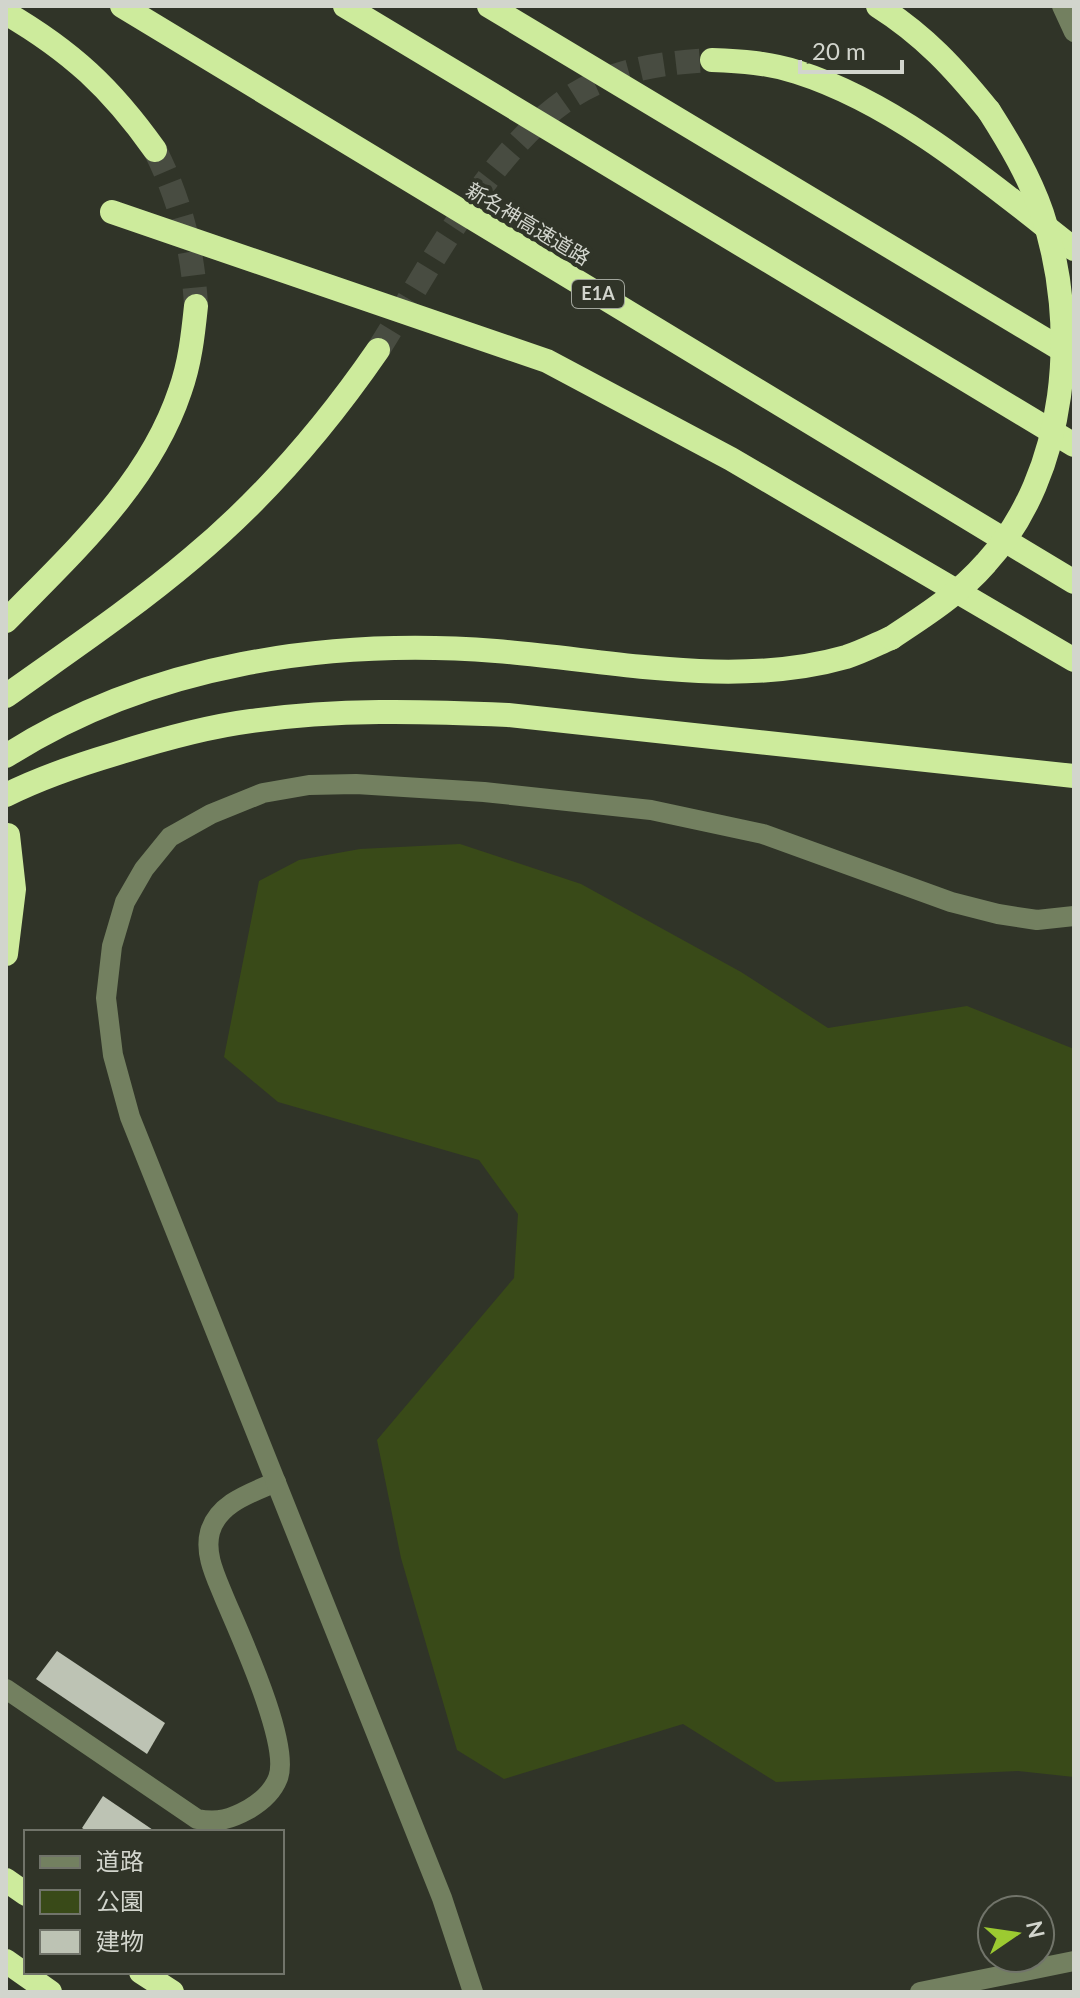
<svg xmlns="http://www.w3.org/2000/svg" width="1080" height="1998" font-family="Lato,'Noto Sans JP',sans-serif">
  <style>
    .green { fill: #394a18 }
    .building { fill: #bdc3b4 }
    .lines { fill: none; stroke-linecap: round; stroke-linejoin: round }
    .highway-tunnel { stroke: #484c41; stroke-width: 24; stroke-dasharray: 24 12; stroke-linecap: butt }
    .minor { stroke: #738060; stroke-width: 20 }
    .highway { stroke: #cdeb9c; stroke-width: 24 }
    .highway-bridge { stroke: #cdeb9c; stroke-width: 24 }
    .labels { text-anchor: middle; stroke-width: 8; stroke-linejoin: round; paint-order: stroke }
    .shield { fill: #303428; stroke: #a1a59c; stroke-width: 2 }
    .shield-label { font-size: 18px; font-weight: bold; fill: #d2d5cd }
    .street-label { font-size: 20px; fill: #d2d5cd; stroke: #303428 }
  </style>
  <rect width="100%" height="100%" fill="#303428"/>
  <polygon class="green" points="460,844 581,884 741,972 828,1028 967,1006 1074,1049 1074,1777 1018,1771 776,1782 683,1724 504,1779 457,1750 401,1558 377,1440 514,1278 518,1214 479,1160 278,1102 224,1057 259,881 299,860 360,849"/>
  <g class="building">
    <polygon points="57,1651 165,1723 147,1754 36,1679"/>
    <polygon points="103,1796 156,1832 88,1832 82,1828"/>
  </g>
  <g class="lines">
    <g class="highway-tunnel">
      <path d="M155,150c25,50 38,99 41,156"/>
      <path d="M378,350c53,-84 124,-224 216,-266 38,-17 78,-22 118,-24"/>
    </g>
    <g class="minor">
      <polyline points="1062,6 1074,32"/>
      <path d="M6,1689l191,130c21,4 34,0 52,-10 12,-7 24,-18 29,-31 13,-34 -39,-145 -54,-181 -8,-20 -20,-43 -14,-65 8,-29 41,-39 66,-50"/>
      <polyline points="473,1992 442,1898 130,1117 113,1055 106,998 112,946 125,902 144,869 170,837 211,814 263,793 309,785 356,784 484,792 651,810 763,834 951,902 998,914 1037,920 1074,916"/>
      <polyline points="920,1992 1074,1961"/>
    </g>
    <g class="highway">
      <polyline points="122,6 1074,582"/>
      <polyline points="345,6 1074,445"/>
      <polyline points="489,6 1074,357"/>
      <path d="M878,6c46,29 77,63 111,105"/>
      <path d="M6,13c65,38 105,75 149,137"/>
      <path d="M712,60c29,1 57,3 85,12 101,32 194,112 277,177"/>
      <polyline points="112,212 547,361 731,459 1074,660"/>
      <path d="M6,621c67,-69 143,-137 174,-230 10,-28 13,-56 16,-85"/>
      <path d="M6,696c63,-45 127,-88 186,-138 72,-60 133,-131 186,-208"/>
      <path d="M6,756c144,-92 322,-118 490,-105 114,9 238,38 350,6 16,-5 31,-13 45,-19"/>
      <path d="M6,795c34,-17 72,-30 109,-41 44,-14 90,-27 136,-33 86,-12 171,-10 257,-6l566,61"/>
      <polyline points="6,954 14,889 8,835"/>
      <polyline points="6,1880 26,1894"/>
      <polyline points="6,1961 50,1992"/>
      <polyline points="141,1972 172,1992"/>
    </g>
    <path class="highway-bridge" d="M891,638c35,-23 68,-44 95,-75 82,-90 94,-238 56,-350 -13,-37 -32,-69 -53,-102"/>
  </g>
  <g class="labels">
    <rect class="shield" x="572" y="280" width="52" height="28" rx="6"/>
    <g class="shield-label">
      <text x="598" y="300">E1A</text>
    </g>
    <g class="street-label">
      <text transform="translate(528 224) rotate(31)" y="7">新名神高速道路</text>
    </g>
  </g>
  <rect width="1080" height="1998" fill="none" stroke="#d2d5cd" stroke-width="16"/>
  <rect x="24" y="1830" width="260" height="144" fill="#303428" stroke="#71746a" stroke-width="2"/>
  <rect x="40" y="1856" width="40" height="12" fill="#738060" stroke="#71746a" stroke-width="2"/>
  <text x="96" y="1870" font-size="24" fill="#d2d5cd">道路</text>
  <rect x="40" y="1890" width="40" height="24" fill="#394a18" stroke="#71746a" stroke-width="2"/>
  <text x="96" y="1910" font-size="24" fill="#d2d5cd">公園</text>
  <rect x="40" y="1930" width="40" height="24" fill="#bdc3b4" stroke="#71746a" stroke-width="2"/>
  <text x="96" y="1950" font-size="24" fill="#d2d5cd">建物</text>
  <g transform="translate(1016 1934) rotate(77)"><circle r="38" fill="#303428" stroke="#71746a" stroke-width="2"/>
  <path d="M0-6L14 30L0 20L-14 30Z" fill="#9cca31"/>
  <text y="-12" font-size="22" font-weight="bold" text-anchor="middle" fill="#d2d5cd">N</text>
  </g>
  <path d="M800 60v12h102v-12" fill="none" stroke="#d2d5cd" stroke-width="4"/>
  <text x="812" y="60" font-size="24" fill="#d2d5cd" stroke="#303428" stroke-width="6" paint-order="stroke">20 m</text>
</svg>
